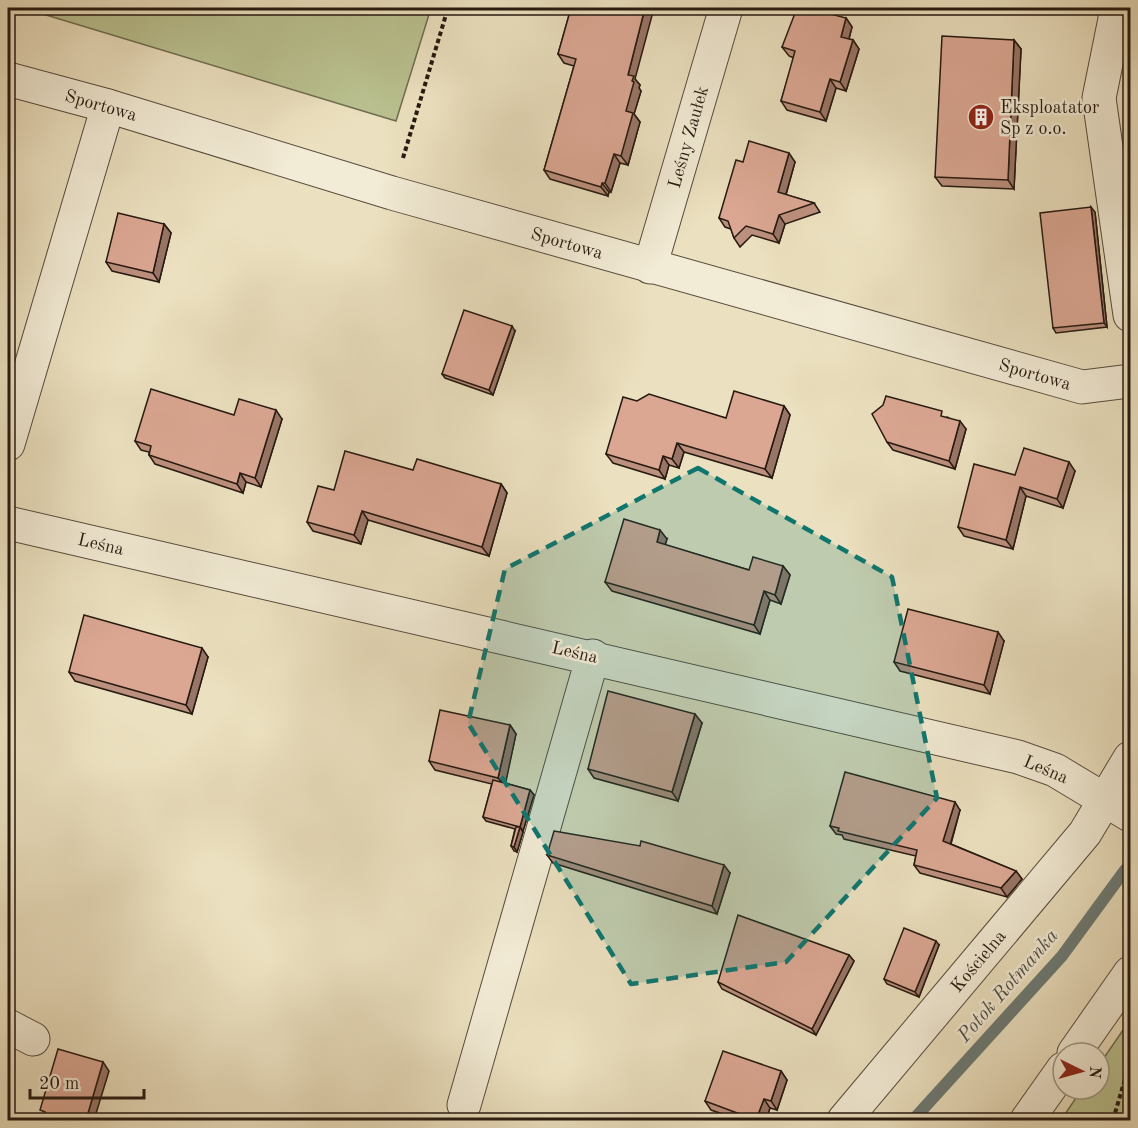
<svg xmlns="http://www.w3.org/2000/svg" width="1138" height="1128" font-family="'Old Standard TT',serif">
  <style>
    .green { fill: #bac190; stroke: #706d50; stroke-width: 1.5 }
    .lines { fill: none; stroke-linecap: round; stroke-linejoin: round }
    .stream { stroke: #6c7a75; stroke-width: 12 }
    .minor-casing { stroke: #574b3c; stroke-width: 35 }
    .path { stroke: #261910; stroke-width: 4; stroke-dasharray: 4.5 3; stroke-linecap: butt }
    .minor { stroke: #f2ebd5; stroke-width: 33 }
    .wall { fill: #bc907e; stroke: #261910; stroke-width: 1.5 }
    .shaded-wall { fill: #997567; stroke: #261910; stroke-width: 1.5 }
    .building { fill: #dba793; stroke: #261910; stroke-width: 1.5 }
    .marked { fill: #0f766e; fill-opacity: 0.2; stroke: #0f766e; stroke-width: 4.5; stroke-dasharray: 12 8; stroke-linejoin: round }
    .labels { text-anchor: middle; stroke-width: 5; stroke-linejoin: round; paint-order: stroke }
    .street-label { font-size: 18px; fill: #261910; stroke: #f2ebd5 }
    .poi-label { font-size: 18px; fill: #261910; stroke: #f2ebd5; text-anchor: start }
    .water-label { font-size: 20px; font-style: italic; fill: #4f524b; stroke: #f2ebd5 }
  </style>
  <rect width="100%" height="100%" fill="#ebe0bf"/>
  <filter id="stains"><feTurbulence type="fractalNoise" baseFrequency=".00333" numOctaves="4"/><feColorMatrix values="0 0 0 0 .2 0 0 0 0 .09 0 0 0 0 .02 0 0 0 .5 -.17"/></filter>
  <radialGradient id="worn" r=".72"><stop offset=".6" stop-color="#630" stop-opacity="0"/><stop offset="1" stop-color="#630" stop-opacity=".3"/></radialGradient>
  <g class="green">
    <polygon points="23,8 431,8 396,121"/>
    <polygon points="1130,1020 1130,1120 1061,1120 1082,1089 1099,1089 1099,1065"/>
  </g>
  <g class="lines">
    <polyline class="stream" points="913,1120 1062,956 1125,870"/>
    <defs>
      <g id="minor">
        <polyline points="1115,8 1115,19 1099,98 1130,315"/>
        <polyline points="8,79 108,106 392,193 1082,387 1130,381"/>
        <polyline points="650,267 726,8"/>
        <polyline points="8,444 108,106"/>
        <polyline points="8,523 1018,757 1055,770 1130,815"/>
        <polyline points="8,1026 33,1039"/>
        <polyline points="1074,1053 1130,973"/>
        <polyline points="464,1105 593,656"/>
        <polyline points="844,1120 1085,833 1130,758"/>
        <polyline points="1027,1120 1063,1069"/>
      </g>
    </defs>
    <use href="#minor" class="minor-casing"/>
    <g class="path">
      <polyline points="403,158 448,8"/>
      <polyline points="1113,1120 1130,1062"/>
    </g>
    <use href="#minor" class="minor"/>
  </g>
  <g class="wall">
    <polygon points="571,8 635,79 640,85 639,88 641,91 634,114 640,122 628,165 620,163 611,192 609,192 608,196 550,179 544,170 574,66 564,63 558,54"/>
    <polygon points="846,18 852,27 849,39 853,40 859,49 846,91 836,88 826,121 787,110 781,101 794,58 789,56 782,47"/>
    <polygon points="1014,40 1021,49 1014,189 942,186 935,177"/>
    <polygon points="743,162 795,162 786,195 814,203 820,212 785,224 779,243 752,235 740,247 734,238 731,229 725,227 719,218"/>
    <polygon points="1095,212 1107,327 1056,333 1053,328"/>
    <polygon points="164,224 171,233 159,282 112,271 106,262"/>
    <polygon points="515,331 493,395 445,378 442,374"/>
    <polygon points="637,401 726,418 784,406 790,415 772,478 684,452 679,468 669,465 665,479 613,463 606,454"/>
    <polygon points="947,417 966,429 955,469 893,450 887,442"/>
    <polygon points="282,419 261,487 246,482 243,493 155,464 149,455 149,452 141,450 135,441"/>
    <polygon points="413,470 501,484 507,493 489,556 368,520 361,544 313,531 307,522 334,490"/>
    <polygon points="1075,471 1063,508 1026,496 1013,549 964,536 958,527 1015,475"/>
    <polygon points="667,539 665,545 749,570 783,566 790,575 781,604 770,600 760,634 612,591 605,582"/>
    <polygon points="1004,641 990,694 900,671 894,662"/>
    <polygon points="208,657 192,714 75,681 69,672"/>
    <polygon points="702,723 678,801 594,778 588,769"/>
    <polygon points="510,725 516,734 505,783 530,790 534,795 523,831 522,831 523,832 517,852 514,851 511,846 515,829 486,821 483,817 492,784 435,770 429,761"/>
    <polygon points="960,810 951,844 1016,871 1022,879 1007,897 920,873 914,865 916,856 844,839 842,835 836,834 830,826"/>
    <polygon points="547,855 730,873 717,914 553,863"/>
    <polygon points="939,945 919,997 887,984 884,979"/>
    <polygon points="849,955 854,961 816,1035 722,989 718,982"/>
    <polygon points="781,1071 787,1080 777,1110 770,1108 766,1120 740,1120 711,1110 705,1101"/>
  </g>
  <g class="shaded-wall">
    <polygon points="645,8 654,8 635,79 640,85 639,88 641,91 634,114 640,122 628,165 621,156 626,111 628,75"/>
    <polygon points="846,18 852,27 847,46 841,37"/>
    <polygon points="853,40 859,49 846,91 840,82"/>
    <polygon points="1014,40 1021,49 1014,189 1008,180"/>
    <polygon points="830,79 836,88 826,121 820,112"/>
    <polygon points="789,153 795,162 784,201 778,192"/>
    <polygon points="614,154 620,163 611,192 605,183"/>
    <polygon points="602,183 609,192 608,196 601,187"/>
    <polygon points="1091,207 1095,212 1107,327 1104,323"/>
    <polygon points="779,215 785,224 779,243 773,234"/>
    <polygon points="164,224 171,233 159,282 153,273"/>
    <polygon points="512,326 515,331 493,395 489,390"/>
    <polygon points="784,406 790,415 772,478 765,469"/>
    <polygon points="276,410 282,419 261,487 255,478"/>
    <polygon points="960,421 966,429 955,469 949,461"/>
    <polygon points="677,443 684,452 679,468 672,459"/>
    <polygon points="663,456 669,465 665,479 659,470"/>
    <polygon points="1069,462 1075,471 1063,508 1057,499"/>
    <polygon points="240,473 246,482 243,493 237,484"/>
    <polygon points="501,484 507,493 489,556 482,547"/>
    <polygon points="1020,487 1026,496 1013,549 1006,540"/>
    <polygon points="362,511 368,520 361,544 354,535"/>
    <polygon points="660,530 667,539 663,551 657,542"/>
    <polygon points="783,566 790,575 781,604 775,595"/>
    <polygon points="764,591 770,600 760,634 754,625"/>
    <polygon points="998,632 1004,641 990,694 984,685"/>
    <polygon points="202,648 208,657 192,714 186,705"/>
    <polygon points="695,714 702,723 678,801 672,792"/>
    <polygon points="510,725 516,734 505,786 498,778"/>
    <polygon points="530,790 534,795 523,831 520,827"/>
    <polygon points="955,802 960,810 949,849 943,841"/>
    <polygon points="520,827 523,832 517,852 514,847"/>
    <polygon points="724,865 730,873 717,914 712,906"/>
    <polygon points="1016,871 1022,879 1007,897 1001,888"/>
    <polygon points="936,941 939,945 919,997 915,992"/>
    <polygon points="849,955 854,961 816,1035 812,1029"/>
    <polygon points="103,1062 109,1071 94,1120 86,1120"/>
    <polygon points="781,1071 787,1080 777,1110 771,1101"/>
    <polygon points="764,1099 770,1108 766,1120 756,1120"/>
  </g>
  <g class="building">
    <polygon points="571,8 645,8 628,75 634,76 632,81 634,82 626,111 633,113 621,156 614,154 605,183 602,183 601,187 544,170 576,59 558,54"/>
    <polygon points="797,8 808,8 846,18 841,37 853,40 840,82 830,79 820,112 781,101 795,51 782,47"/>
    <polygon points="942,36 1014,40 1008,180 935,177"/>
    <polygon points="749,141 789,153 778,192 814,203 779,215 773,234 746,226 734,238 728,221 719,218 736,160 743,162"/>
    <polygon points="1091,207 1104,323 1053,328 1040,213"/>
    <polygon points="118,213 164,224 153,273 106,262"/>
    <polygon points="464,310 512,326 489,390 442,374"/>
    <polygon points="151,389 234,415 239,399 276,410 255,478 240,473 237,484 149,455 151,446 135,441"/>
    <polygon points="734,391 784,406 765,469 677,443 672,459 663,456 659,470 606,454 623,397 637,401 649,394 726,418"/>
    <polygon points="886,396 942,411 941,416 960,421 949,461 887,442 872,414 883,405"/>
    <polygon points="1024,448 1069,462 1057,499 1020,487 1006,540 958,527 974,464 1015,475"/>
    <polygon points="345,451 413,470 417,459 501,484 482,547 362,511 354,535 307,522 318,486 334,490"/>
    <polygon points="624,519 660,530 657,542 749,570 753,557 783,566 775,595 764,591 754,625 605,582"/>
    <polygon points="908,609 998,632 984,685 894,662"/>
    <polygon points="84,615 202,648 186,705 69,672"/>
    <polygon points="608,691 695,714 672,792 588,769"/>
    <polygon points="440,710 510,725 498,778 429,761"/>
    <polygon points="845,772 955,802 943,841 1016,871 1001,888 914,865 917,850 838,831 839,828 830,826"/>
    <polygon points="493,780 530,790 520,827 483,817"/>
    <polygon points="516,827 520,827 514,847 511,846"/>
    <polygon points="554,831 640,846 641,841 724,865 712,906 547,855"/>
    <polygon points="738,915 849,955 812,1029 718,982"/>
    <polygon points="904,928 936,941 915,992 884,979"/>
    <polygon points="58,1049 103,1062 86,1120 42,1120 45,1112 40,1110"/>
    <polygon points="723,1051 781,1071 771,1101 764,1099 756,1120 705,1101"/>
  </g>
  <path class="marked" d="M698,468l194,109 45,221 -151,164 -155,22 -163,-261 37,-154z"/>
  <defs>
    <symbol id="building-disc" viewBox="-11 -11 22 22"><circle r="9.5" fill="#8f2418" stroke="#f2ebd5"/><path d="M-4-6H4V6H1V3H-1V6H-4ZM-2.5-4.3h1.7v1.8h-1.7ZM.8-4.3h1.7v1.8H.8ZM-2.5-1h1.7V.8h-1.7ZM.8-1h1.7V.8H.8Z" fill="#fff"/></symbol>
  </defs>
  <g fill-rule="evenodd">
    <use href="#building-disc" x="966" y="102" width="30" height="30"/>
  </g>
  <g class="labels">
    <g class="street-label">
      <text transform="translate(101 105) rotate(16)" y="6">Sportowa</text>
      <text transform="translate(688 137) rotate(-74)" y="6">Leśny Zaułek</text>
      <text transform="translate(567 243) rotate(16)" y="6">Sportowa</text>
      <text transform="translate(1035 374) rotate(16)" y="6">Sportowa</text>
      <text transform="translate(101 544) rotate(13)" y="6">Leśna</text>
      <text transform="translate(575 652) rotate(13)" y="6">Leśna</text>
      <text transform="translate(1046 769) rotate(23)" y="6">Leśna</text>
      <text transform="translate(978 961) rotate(-50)" y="6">Kościelna</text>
    </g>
    <g class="poi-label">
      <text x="1000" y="113">Eksploatator<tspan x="1000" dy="21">Sp z o.o.</tspan></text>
    </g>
    <g class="water-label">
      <text transform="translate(1007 985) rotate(-49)" y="7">Potok Rotmanka</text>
    </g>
  </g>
  <rect width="1138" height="1128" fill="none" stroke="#ebe0bf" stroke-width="30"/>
  <rect x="9" y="9" width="1120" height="1110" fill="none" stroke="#261910" stroke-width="3"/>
  <rect x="15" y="15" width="1108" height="1098" fill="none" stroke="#261910" stroke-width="1.5"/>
  <g transform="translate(1081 1071) rotate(95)"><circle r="28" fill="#f2ebd5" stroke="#a09786" stroke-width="1.5"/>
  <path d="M0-4.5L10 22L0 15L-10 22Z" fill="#8f2418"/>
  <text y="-9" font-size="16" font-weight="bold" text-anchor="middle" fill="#261910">N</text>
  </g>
  <path d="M30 1089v9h114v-9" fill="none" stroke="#261910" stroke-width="3"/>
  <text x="39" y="1089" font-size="18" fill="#261910" stroke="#f2ebd5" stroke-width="4.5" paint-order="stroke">20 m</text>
  <rect width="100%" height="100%" filter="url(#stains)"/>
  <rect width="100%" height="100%" fill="url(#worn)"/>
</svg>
